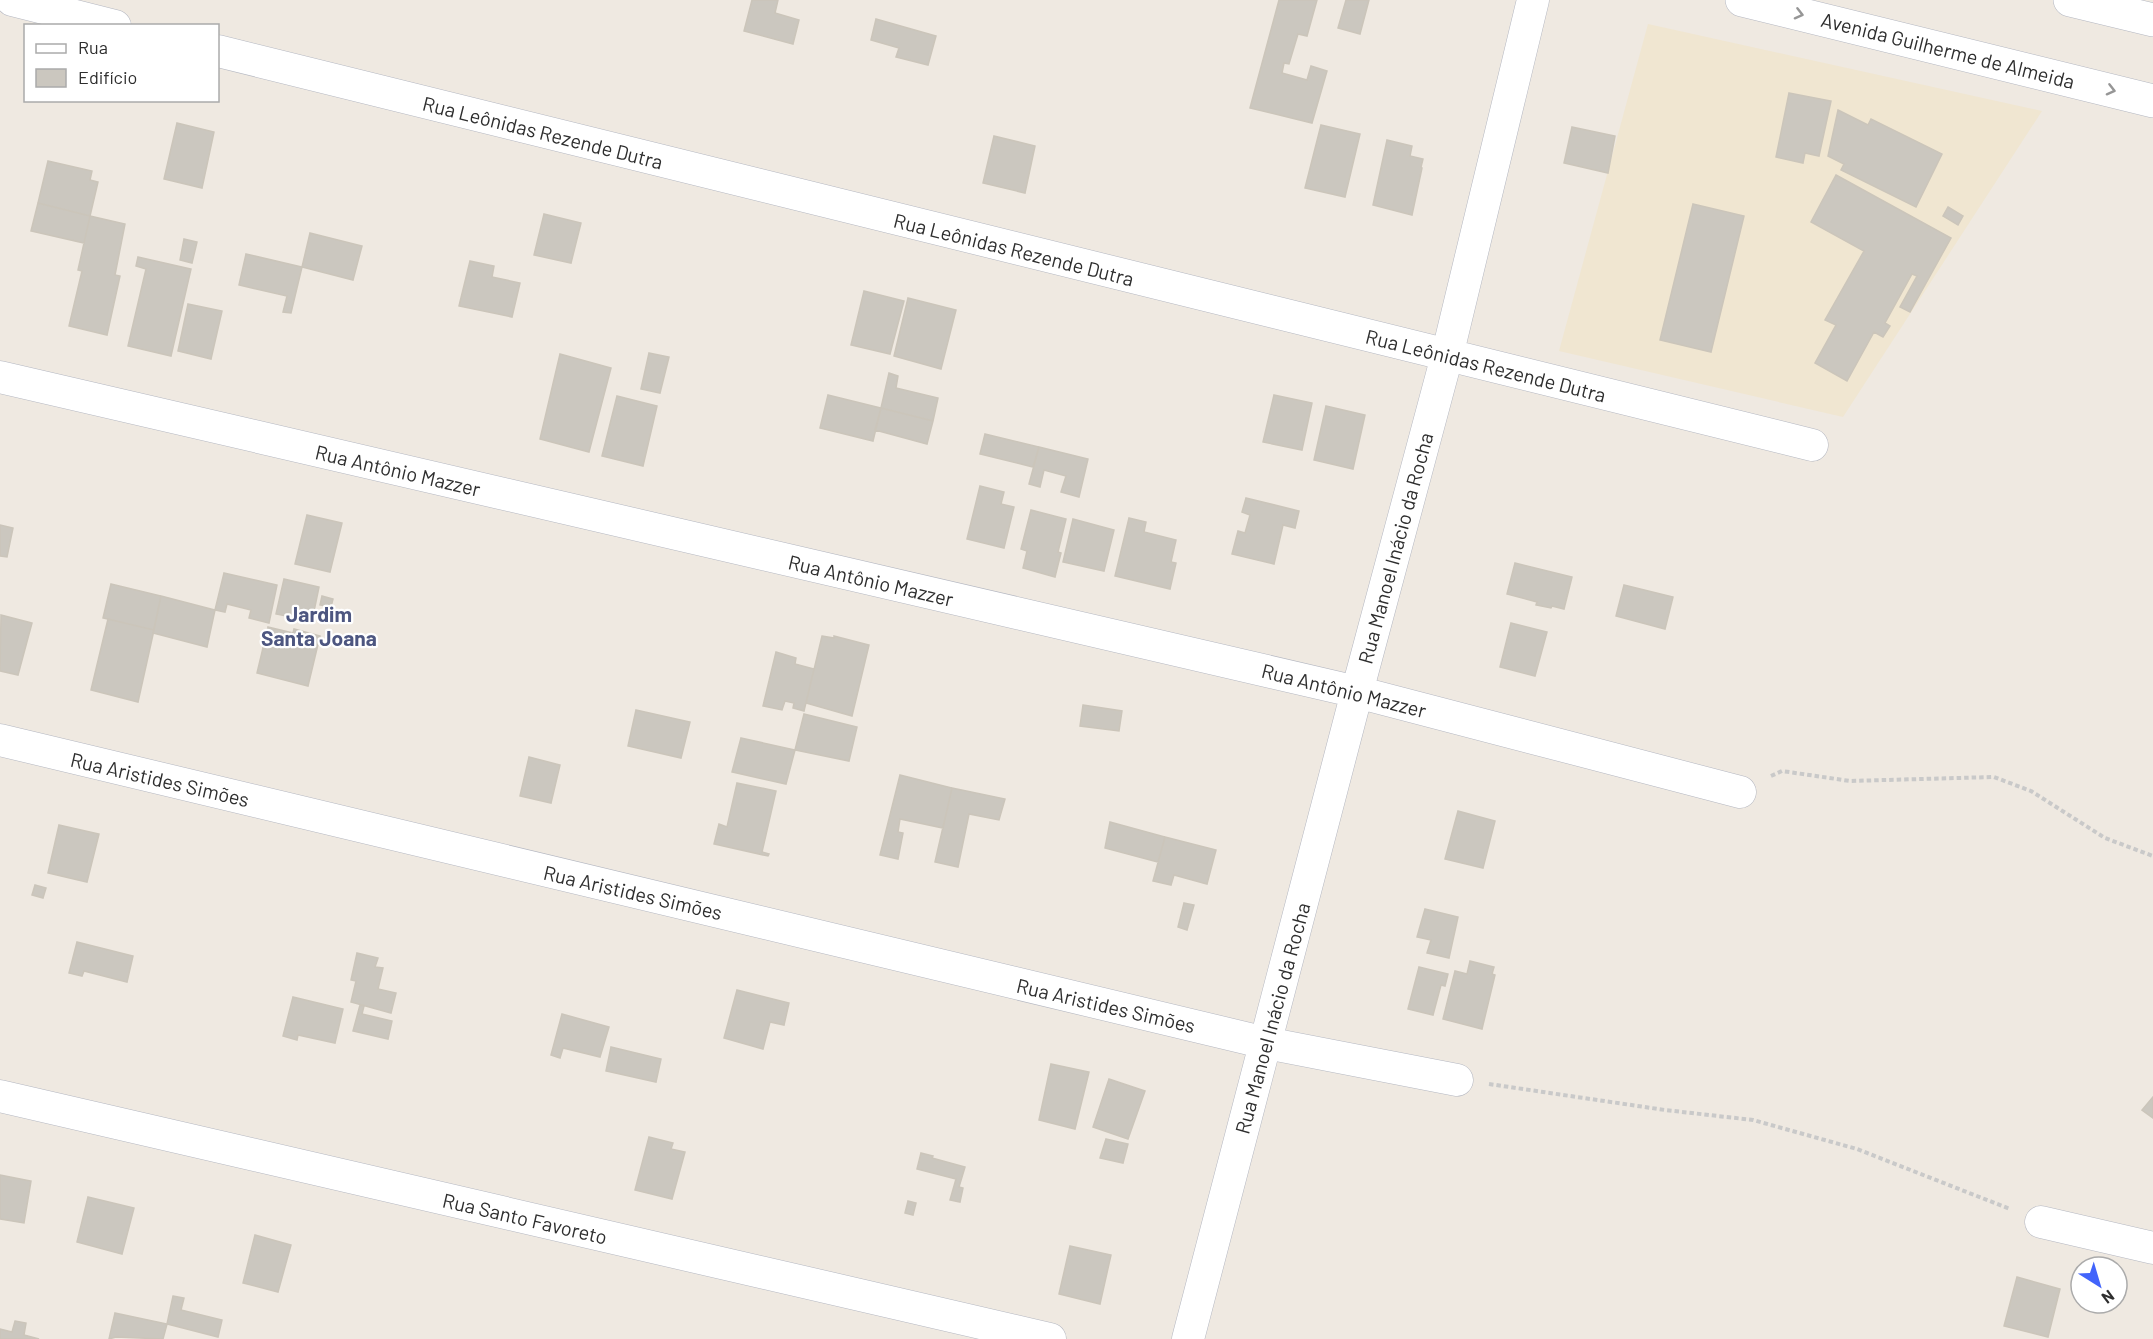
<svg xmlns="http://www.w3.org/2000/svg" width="2153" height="1339" font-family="Barlow,sans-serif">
<rect width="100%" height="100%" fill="#efe9e1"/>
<path fill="#f0e6d1" d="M1648,24L2042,111L1843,417L1559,351Z"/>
<path fill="#cbc7bf" stroke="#cbc5ba" stroke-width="1.5" d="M752,0H778L775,13L799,20L793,44L744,31Z
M1279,0H1317L1307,36L1298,34L1289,64L1284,63L1282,73L1307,80L1311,66L1327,71L1312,123L1250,108Z
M1346,0H1369L1360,34L1338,28Z
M876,19L936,36L928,65L896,57L899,48L871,40Z
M1789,93L1831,101L1819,156L1805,153L1803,163L1776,157Z
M1838,110L1868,125L1871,119L1942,154L1916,207L1841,170L1844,164L1828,156Z
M177,123L214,132L202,188L164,179Z
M1321,125L1360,134L1345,197L1305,188Z
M1572,127L1615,136L1608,173L1564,163Z
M994,136L1035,146L1025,193L983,183Z
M1387,140L1412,146L1410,156L1423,159L1421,167L1422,168L1412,215L1373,205Z
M48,161L92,171L90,180L98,182L90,216L38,203Z
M1836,175L1951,238L1910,312L1900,307L1917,276L1912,274L1885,323L1890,326L1883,337L1874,332L1847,381L1815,363L1836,325L1825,320L1864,251L1811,222Z
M38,203L90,216L84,243L31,231Z
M1693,204L1744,216L1711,352L1660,340Z
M1948,207L1963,216L1958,225L1943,216Z
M544,214L581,223L571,263L534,255Z
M90,216L125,224L115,275L120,276L107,335L69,326L82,271L78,270Z
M310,233L362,246L353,280L302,267Z
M184,239L197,242L192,263L180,260Z
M246,254L302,267L291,313L283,312L287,296L239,285Z
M138,257L191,269L171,356L128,346L146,269L136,266Z
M470,261L494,266L492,277L520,283L512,317L459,306Z
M864,291L904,301L890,354L851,345Z
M908,298L956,310L941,369L894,356Z
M188,304L222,311L211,359L178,351Z
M649,353L669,357L660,393L641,389Z
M560,354L611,368L589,452L540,439Z
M889,373L898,376L896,388L938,398L933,421L881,408Z
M828,395L881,408L873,441L820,428Z
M1274,395L1312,403L1302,450L1263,442Z
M617,396L657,406L643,466L602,456Z
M1326,406L1365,415L1353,469L1314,460Z
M881,408L933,421L927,444L875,430Z
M985,434L1039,447L1033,467L980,454Z
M1039,447L1088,459L1079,497L1061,492L1066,476L1044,470L1040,487L1029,484Z
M980,486L1004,492L1001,504L1014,507L1004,548L967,539Z
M1246,498L1299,511L1295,528L1283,525L1274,564L1232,554L1238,531L1245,533L1250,515L1242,512Z
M1031,510L1066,519L1058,552L1061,553L1055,577L1023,568L1027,551L1021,549Z
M307,515L342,523L330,572L295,564Z
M1129,518L1146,522L1144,532L1176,540L1171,562L1176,563L1170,589L1115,576Z
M1073,519L1114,530L1104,571L1063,562Z
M0,525L13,528L7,557L0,556Z
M1515,563L1572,577L1564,609L1552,606L1551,608L1536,605L1537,602L1507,594Z
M224,573L277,585L269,623L249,618L251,610L227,604L225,612L215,610Z
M284,579L319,587L312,621L276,614Z
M111,584L161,596L154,630L103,618Z
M1624,585L1673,597L1665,629L1616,616Z
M161,596L215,610L207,647L153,633Z
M322,596L333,599L331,607L320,605Z
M1,615L32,623L18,675L0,671Z
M108,619L154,630L138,702L91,690Z
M1511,623L1547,632L1535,676L1500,667Z
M268,627L293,633L294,629L320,636L308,686L257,673Z
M822,636L834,638V636L869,645L852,716L806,703Z
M776,652L796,658L795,664L814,669L804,711L793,708L794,703L785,701L782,710L763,706Z
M1083,705L1122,711L1119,731L1080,726Z
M636,710L690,722L681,758L628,746Z
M804,714L857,727L849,761L795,750Z
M741,738L795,750L786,784L732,772Z
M529,757L560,765L551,803L520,796Z
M900,775L952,788L943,828L900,819L898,832L903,833L898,859L880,855Z
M737,783L776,791L762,852L769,854L768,856L714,844L719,824L727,827Z
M952,788L1005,799L999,820L969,814L958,867L935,862Z
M1458,811L1495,821L1483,868L1445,859Z
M1110,822L1165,837L1158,862L1105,848Z
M59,825L99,834L87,882L48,873Z
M1165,837L1216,850L1207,884L1174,875L1171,885L1153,881Z
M35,885L46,888L43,898L32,895Z
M1184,903L1194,905L1187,930L1178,927Z
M1425,909L1458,917L1449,958L1427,953L1431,940L1417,937Z
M77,942L133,956L127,982L84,971L82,976L69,973Z
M357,953L378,958L375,967L383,968L378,989L396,993L391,1013L351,1002L356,981L351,980Z
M1470,961L1494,967L1492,974L1495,975L1482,1029L1443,1019L1455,971L1467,974Z
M1419,967L1448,974L1445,986L1441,985L1433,1015L1408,1009Z
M737,990L789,1003L784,1025L770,1022L763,1049L724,1038Z
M293,997L343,1009L335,1043L298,1035L297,1040L283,1036Z
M360,1005L364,1006L362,1014L392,1021L388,1039L353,1031Z
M562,1014L609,1027L600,1057L563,1048L560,1058L551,1055Z
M611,1047L661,1059L656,1082L606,1071Z
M1051,1064L1089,1072L1075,1129L1039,1120Z
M1109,1079L1145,1091L1128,1139L1093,1127Z
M2153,1097V1118L2142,1110Z
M649,1137L673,1143L671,1149L685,1152L672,1199L635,1190Z
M1106,1139L1128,1144L1123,1163L1100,1158Z
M921,1153L933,1156L932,1158L965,1167L959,1187L963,1188L960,1202L950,1200L956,1179L917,1169Z
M0,1175L31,1181L24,1223L0,1219Z
M88,1197L134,1208L122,1254L77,1242Z
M908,1201L916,1203L913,1215L905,1213Z
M255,1235L291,1245L278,1292L243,1283Z
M1070,1246L1111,1255L1100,1304L1059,1294Z
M2017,1277L2060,1289L2048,1337L2004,1326Z
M173,1296L184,1298L181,1310L222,1320L218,1337L167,1324Z
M115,1313L167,1324L163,1339L116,1337L109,1339Z
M15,1321L26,1323L24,1335L39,1339H0V1329L12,1332Z"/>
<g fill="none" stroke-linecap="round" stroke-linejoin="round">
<defs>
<path id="street" d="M12,0L115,26
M218,51L1812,445
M0,377L1357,692L1740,792
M0,740L1266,1043L1457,1080
M0,1096L1050,1339
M2041,1222L2153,1248
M1188,1339L1357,692L1447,356L1533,0"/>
<path id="secondary" d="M1742,0L2153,101
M2070,0L2153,20"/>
</defs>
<use href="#street" stroke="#b4b7c1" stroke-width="33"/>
<use href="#secondary" stroke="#b4b7c1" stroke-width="34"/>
<path stroke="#c9c9c9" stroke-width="4" stroke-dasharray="4.5 3" stroke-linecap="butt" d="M1771,776L1782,771L1850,781L1994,777L2031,791L2105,838L2153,856
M1489,1084L1665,1110L1753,1120L1857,1149L2010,1209"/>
<use href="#street" stroke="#fff" stroke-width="32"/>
<use href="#secondary" stroke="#fff" stroke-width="33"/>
</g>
<defs><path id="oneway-chevron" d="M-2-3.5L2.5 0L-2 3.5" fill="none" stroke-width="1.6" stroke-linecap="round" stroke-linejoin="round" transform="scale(1.5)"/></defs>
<g stroke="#969696">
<use href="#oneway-chevron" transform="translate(1799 14) rotate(14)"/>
<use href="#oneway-chevron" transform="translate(2111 90) rotate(14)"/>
</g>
<g text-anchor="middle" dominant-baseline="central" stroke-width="4.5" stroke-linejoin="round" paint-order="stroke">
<g font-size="20" fill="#2e2e2e" stroke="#fff">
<text transform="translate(1948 50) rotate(14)">Avenida Guilherme de Almeida</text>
<text transform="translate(543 132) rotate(14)">Rua Leônidas Rezende Dutra</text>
<text transform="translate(1014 249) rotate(14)">Rua Leônidas Rezende Dutra</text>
<text transform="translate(1486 365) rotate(14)">Rua Leônidas Rezende Dutra</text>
<text transform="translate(398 470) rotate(13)">Rua Antônio Mazzer</text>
<text transform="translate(1395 548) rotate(-75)">Rua Manoel Inácio da Rocha</text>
<text transform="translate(871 580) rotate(13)">Rua Antônio Mazzer</text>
<text transform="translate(1344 690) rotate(14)">Rua Antônio Mazzer</text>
<text transform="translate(160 779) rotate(13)">Rua Aristides Simões</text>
<text transform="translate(633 892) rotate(13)">Rua Aristides Simões</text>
<text transform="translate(1106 1005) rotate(13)">Rua Aristides Simões</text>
<text transform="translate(1272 1018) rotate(-75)">Rua Manoel Inácio da Rocha</text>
<text transform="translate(525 1218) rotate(13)">Rua Santo Favoreto</text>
</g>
<g font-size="21" font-weight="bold" fill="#4d5680" stroke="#fff">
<text x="319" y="613">Jardim<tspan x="319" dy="24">Santa Joana</tspan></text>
</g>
</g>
<rect x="24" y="24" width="195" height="78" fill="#ffffff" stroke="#ababab" stroke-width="1.5"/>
<rect x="36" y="44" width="30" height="9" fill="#ffffff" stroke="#ababab" stroke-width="1.5"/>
<text x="78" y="54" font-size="18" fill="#2e2e2e">Rua</text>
<rect x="36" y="69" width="30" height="18" fill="#cbc7bf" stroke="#ababab" stroke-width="1.5"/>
<text x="78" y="84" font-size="18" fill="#2e2e2e">Edifício</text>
<g transform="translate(2099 1285) rotate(143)"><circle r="28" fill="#ffffff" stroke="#ababab" stroke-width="1.5"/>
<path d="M0-4.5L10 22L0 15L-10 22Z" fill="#4264fb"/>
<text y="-9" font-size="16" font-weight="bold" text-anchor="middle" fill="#2e2e2e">N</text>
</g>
</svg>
